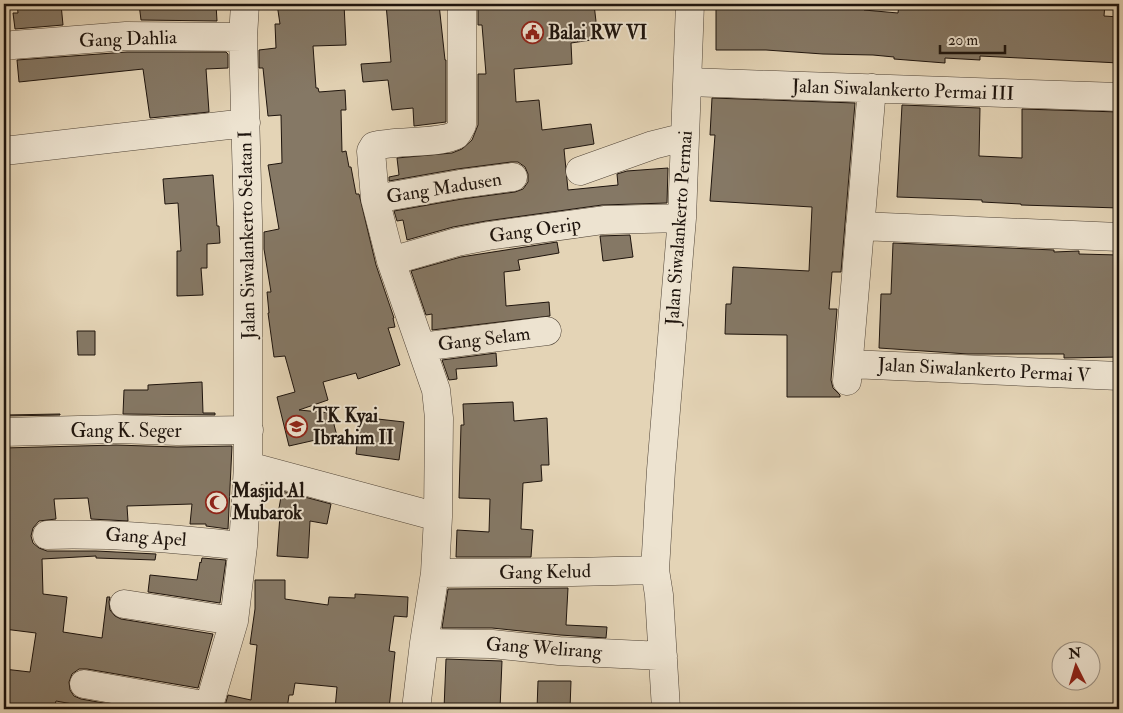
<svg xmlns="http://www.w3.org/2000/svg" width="1123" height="713" font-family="'IM FELL Double Pica',serif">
<rect width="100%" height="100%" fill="#e4d4b6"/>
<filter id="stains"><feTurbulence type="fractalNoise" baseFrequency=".004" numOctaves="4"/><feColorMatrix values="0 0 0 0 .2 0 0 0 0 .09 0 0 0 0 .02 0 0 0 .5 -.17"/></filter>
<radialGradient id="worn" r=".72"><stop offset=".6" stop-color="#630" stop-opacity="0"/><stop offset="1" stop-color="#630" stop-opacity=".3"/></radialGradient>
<path fill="#857865" stroke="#1e140d" d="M17,4H61L63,25L15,29L13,13H18Z
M139,4H216L217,21L141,20Z
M277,4H344L346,45L313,46L316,88H318L319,92L345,90L346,110H341L342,152L346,151L349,167H351L356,194H359L376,265L394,318H393L395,327L388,328L400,365L358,379L356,373L323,382L328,400L299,410L331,413L338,440L321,444L320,439L289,446L277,397L295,392L285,356L274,357L268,313H269L267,292H271L264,249V232L279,229L268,165L282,163L281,115L268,116L263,68H259V50L276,48L275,24H280Z
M386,4H439L445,60H446V122L414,126L413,108L392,110L388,80L363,82L361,64L391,62Z
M498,4H594L598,39L571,43L572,64L514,69L516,102L539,100L542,130L591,124L594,144L564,149L568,190L618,185L617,174L627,171L668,168L667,203L602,205L486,221L453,227L407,240L403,220L397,221L394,211L462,199L515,192L523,189L528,182V174L525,167L518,162H511L457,169L389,181V177L399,175L397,158L452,153L462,149L472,140L478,125V74H486L482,25H478V5Z
M716,4H810L864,6V10L898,13L899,4H1105L1104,16L1119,17V63L980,56V60L945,58V63L894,59V57L873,55L823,54L766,50H716Z
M127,52H226L228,54V68L206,69L209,112L150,118L143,69L19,82L17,60Z
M712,98L855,103L841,272H832L829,309H837L831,380L833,388L840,395V397H787V335L725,334L726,304H731L733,267L809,271L812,207L710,201L715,135H710Z
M902,105L980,108L979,156L1022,158V109L1119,112V208L1021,205V204L982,202V200L897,197Z
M213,175L217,226H219L220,243L207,244V268H201L203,295L177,296V251H181L178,203L165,204L163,179Z
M630,235L633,257L603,261L600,236Z
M557,242L559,253L518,260L520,270L504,272L506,306L549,302L550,316L432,330V314L426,315L411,271L461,257Z
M893,243L1054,250V252L1079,251V254L1119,255V357L1064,358V354H968L879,348L881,294H891Z
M77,331H95V355H78Z
M496,353L497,366L456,369L457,379L449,380L442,360Z
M202,382L203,413H215V415L123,414L124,390H148V385Z
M513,402L514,421L547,418L549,465H541L542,481L523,483L521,529L533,530L531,557H456L457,530L489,532L490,499L459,498L461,425H464L463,404Z
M60,414V415L4,416V415Z
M360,417L404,422L399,460L356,454Z
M116,445L177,447L232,446L228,529L206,526V524H190L192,504L127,506L128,521L91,519L88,498L54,499L56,519L39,521L33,528L31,536L33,543L39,548L47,551H96L156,554L155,560L96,558V556L42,559L43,594L67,597L63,632L102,638L107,597H110L109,602L110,610L115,616L121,619L213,634L198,688L87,669H79L72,674L69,682L70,690L74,696L81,699L137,709H89V707L56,701L54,709H4V669L30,672L36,633L4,629V448Z
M282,491L331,504L327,524L310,521L308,558L277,556L280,515L278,514Z
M202,558L226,560L220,603L148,592L150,575L197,580L200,562L201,563Z
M255,580H285V599L328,605L329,597L355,598V594L408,597L407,617L394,616L389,651L395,652L389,709H335L337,687L295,683L293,695H289L287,709H224L228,695L251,700L257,645L250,644L255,609Z
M568,588L566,625L607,627L606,638L560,635L492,628H442L448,589Z
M446,659L502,661L500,709H444Z
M538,681H571L570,709H537Z"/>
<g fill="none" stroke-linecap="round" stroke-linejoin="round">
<defs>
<path id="minor" d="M13,45L126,36L243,37
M688,82L1119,97
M4,151L246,123
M580,171L653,145L685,137
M375,199L460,184L513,177
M860,226L1119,237
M391,261L457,242L488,236L604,220L682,218
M421,347L547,331
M850,364L1119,376
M847,381L872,88
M4,432L116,429L177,431L249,430
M248,466L438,517
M47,535C113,533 178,539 243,546
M435,573L573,572L655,570
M124,604L234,621
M424,643L492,644L559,651L663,656
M84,684L209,706
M208,709L234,621L243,546L248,466V221L243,37L245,4
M416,709L424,643L435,573L438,517L439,418L436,390L391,261L375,199L371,151L374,146C396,140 440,144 456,135C459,132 460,129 462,125V4
M666,709L659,595L655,570L661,470L682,218L690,4"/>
</defs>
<use href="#minor" stroke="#504437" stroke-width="29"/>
<use href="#minor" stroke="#ede3d0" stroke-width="28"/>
</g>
<defs>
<symbol id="civic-ring" viewBox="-11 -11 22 22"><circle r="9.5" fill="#ede3d0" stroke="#8f2418" stroke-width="1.5"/><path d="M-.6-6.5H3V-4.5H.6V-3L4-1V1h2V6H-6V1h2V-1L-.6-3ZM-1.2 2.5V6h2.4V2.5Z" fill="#8f2418"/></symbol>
<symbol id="school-ring" viewBox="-11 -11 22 22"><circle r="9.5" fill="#ede3d0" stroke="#8f2418" stroke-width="1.5"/><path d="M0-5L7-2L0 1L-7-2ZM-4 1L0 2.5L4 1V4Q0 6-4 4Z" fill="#8f2418"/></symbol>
<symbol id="mosque-ring" viewBox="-11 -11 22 22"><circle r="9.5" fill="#ede3d0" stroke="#8f2418" stroke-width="1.5"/><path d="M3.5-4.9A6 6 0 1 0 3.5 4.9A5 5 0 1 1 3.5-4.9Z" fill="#8f2418"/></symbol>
</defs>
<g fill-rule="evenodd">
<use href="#civic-ring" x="520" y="20" width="25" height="25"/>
<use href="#school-ring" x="284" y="414" width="25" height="25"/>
<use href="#mosque-ring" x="204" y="490" width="25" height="25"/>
</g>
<g text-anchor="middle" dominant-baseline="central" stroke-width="4" stroke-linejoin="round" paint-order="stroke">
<g font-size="19" font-weight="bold" fill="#1e140d" stroke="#ede3d0" text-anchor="start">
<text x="548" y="33">Balai RW VI</text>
<text x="313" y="416">TK Kyai<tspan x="313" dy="22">Ibrahim II</tspan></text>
<text x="232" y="491">Masjid Al<tspan x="232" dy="22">Mubarok</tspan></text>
</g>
<g font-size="19" fill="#1e140d" stroke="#ede3d0">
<text transform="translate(128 39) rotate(-2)">Gang Dahlia</text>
<text transform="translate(903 90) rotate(2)">Jalan Siwalankerto Permai III</text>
<text transform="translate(444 188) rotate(-9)">Gang Madusen</text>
<text transform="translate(679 228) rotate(-86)">Jalan Siwalankerto Permai</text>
<text transform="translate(535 230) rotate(-8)">Gang Oerip</text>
<text transform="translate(247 235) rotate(-91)">Jalan Siwalankerto Selatan I</text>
<text transform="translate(484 339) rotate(-7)">Gang Selam</text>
<text transform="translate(984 370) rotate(3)">Jalan Siwalankerto Permai V</text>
<text x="126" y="431">Gang K. Seger</text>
<text transform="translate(146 537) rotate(4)">Gang Apel</text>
<text transform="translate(545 572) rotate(-1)">Gang Kelud</text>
<text transform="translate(544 648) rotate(4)">Gang Welirang</text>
</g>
</g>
<rect width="1123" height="713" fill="none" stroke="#e4d4b6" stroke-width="20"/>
<rect x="5" y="5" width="1113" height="703" fill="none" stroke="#1e140d" stroke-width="2.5"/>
<rect x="10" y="10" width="1103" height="693" fill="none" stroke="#1e140d"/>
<g transform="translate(1076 666) rotate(355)"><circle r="24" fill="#ede3d0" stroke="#9a9082"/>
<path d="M0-4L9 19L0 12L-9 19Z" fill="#8f2418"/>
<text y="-8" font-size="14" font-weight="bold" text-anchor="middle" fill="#1e140d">N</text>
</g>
<path d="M940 45v8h65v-8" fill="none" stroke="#1e140d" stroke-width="2.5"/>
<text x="948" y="45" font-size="15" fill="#1e140d" stroke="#ede3d0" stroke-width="4" paint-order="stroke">20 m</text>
<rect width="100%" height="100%" filter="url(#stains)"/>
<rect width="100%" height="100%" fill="url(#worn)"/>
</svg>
